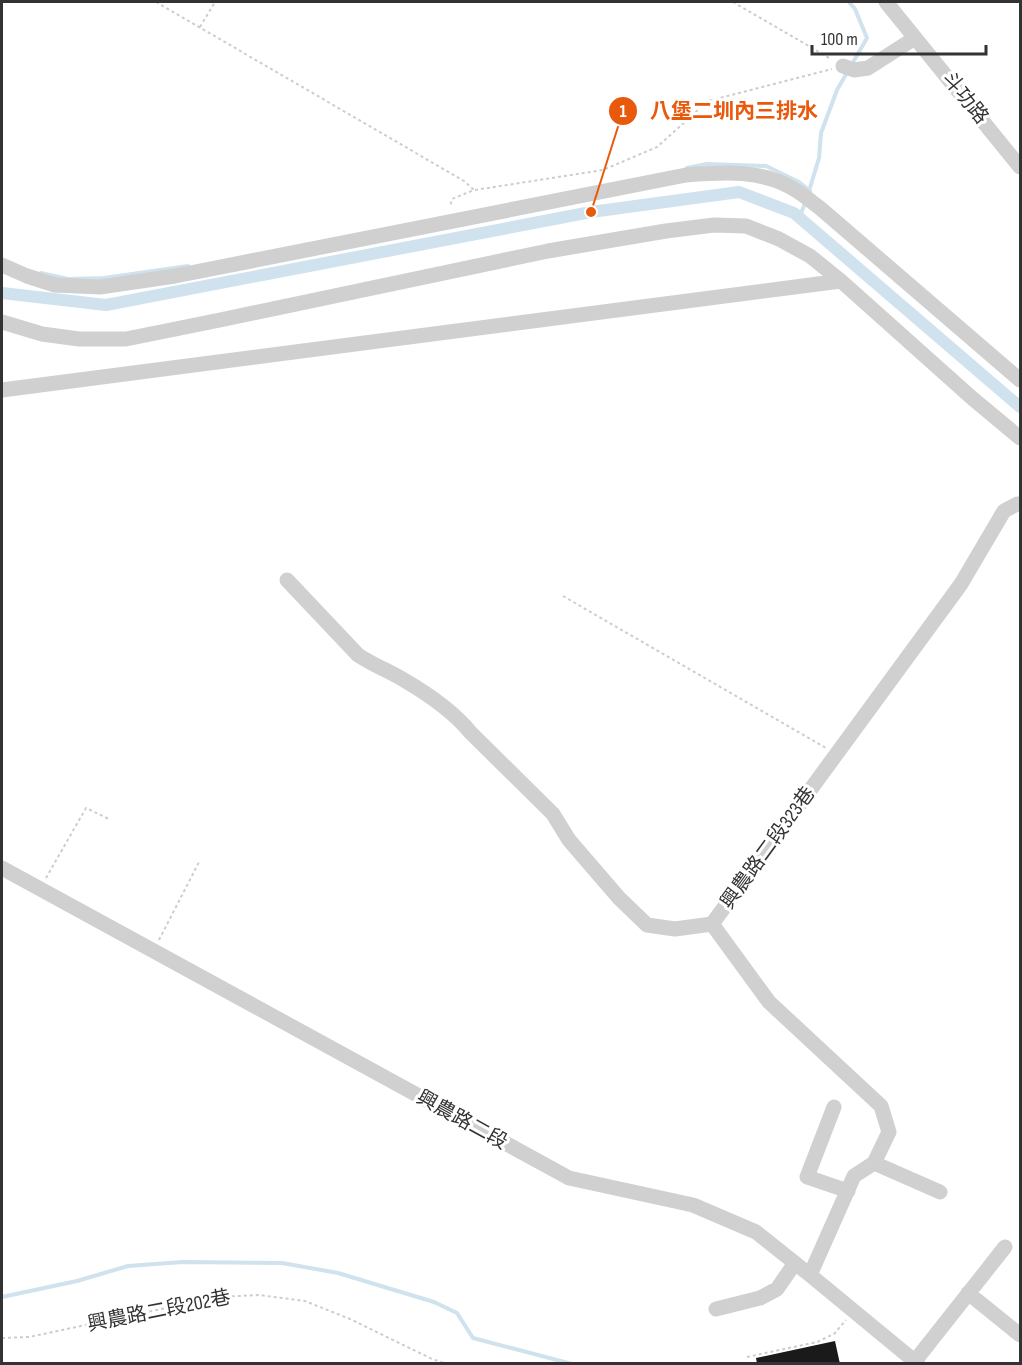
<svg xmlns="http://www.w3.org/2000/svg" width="1022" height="1365" font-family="'Sofia Sans Condensed','Noto Sans TC',sans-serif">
<rect width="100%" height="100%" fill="#fff"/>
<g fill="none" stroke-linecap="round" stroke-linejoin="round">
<path stroke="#cfe2ee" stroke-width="4" d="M849,2L855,9L867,38L852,64
M687,168L707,164L766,166L799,182L810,191
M809,191L819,158L821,133L837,90L848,71
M799,218L806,201
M41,273L68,279L104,278L188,266
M2,1297L77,1281L128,1266L183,1262L282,1263L338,1273L434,1302L457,1313L473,1338L572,1364"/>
<path stroke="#cfe2ee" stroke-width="12" d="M2,293L106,305L591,212L739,192L794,213L1020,407"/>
</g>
<path fill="#1a1a1a" d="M835,1341L840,1364H757L756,1358Z"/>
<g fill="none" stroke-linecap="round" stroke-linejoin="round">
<path stroke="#cdcdcd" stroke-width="2" stroke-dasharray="3 3" stroke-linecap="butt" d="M156,2L464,181L474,190L452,199L450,207
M733,2L831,59
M200,27L215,2
M475,190L603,170L657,147L708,101L832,69
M563,596L826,748
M46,878L86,808L109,819
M159,940L199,862
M2,1338L29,1337L218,1297L259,1295L305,1301L350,1319L432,1359L447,1364
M747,1357L817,1342L834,1334L846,1320"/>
<path stroke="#d0d0d0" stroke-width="15" d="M886,2L1020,167
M843,66L854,70L868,68L915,38
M2,265L27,276L55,285L100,287L175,276L686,175C724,172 763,169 797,191C805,196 812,202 820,208L1020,380
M2,322L42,334L79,339H126L220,320L548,251L666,231L714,225L746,226L779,239L810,256L841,281L972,398L1020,438
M2,390L841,281
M287,580L358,655C373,665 389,671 404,680C428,694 453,711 471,733L553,814L569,840L619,898L647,925L675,929L712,924
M2,868L569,1178L693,1205L756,1232L810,1275L918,1364
M834,1107L807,1177L848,1191
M874,1163L940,1192
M810,1275L854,1176L874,1163L889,1132L881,1106L769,1002L712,924L961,584L1004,511L1017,504H1020
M968,1293L1020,1335
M716,1309L760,1298L777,1289L795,1263
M915,1361L1005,1247"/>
</g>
<g text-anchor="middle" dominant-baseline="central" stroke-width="6" stroke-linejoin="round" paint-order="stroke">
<g font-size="20" fill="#333" stroke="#fff">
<text transform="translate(965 98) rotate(51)">斗功路</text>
<text transform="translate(768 848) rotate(-54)">興農路二段323巷</text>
<text transform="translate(462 1120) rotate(29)">興農路二段</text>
<text transform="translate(159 1311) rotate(-11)">興農路二段202巷</text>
</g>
</g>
<path fill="none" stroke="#e8590c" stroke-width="2" d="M591 212L623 111"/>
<g fill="#e8590c" stroke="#fff" stroke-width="2">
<circle cx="591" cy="212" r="6"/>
<circle cx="623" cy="111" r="15"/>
</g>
<g font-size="18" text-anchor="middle" font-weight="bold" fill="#fff">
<text x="623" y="117">1</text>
</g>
<g font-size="21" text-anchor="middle" font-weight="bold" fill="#e8590c" stroke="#fff" stroke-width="6" stroke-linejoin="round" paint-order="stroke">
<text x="734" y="118">八堡二圳內三排水</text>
</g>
<rect width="1022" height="1365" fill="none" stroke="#333333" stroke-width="6"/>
<path d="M812 45v9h174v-9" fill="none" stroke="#333333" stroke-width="3"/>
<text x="821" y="45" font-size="18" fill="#333333" stroke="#ffffff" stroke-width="4.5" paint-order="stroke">100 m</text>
</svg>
